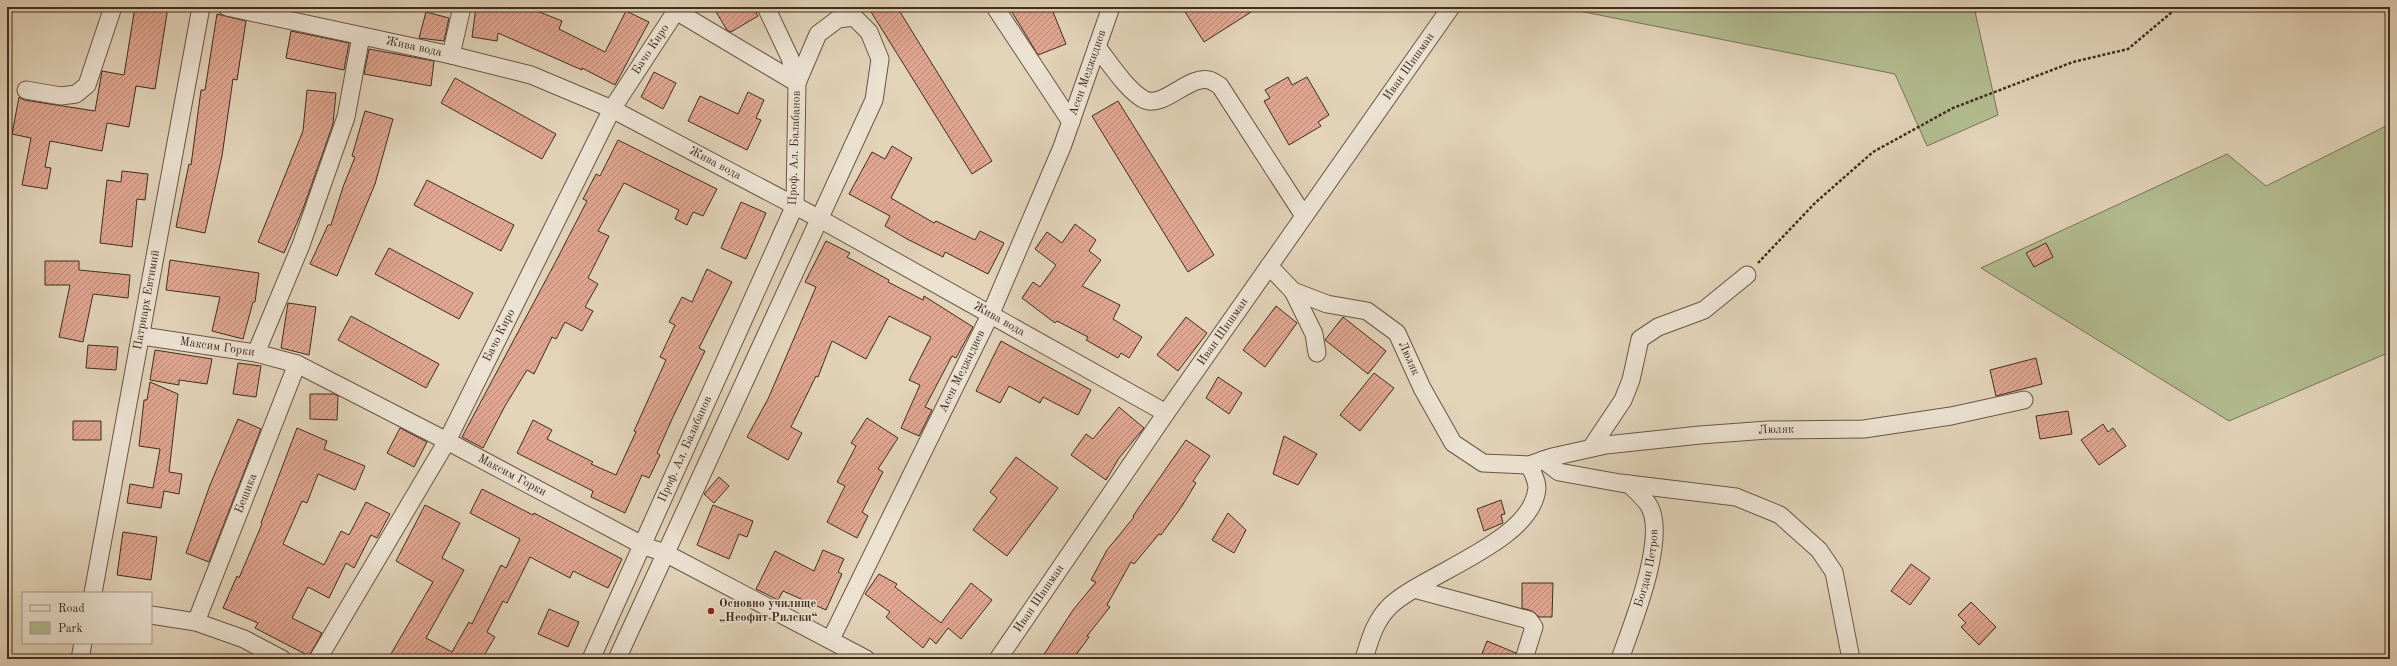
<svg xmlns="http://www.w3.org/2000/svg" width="2397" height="666" font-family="'Old Standard TT',serif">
<defs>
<pattern id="building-hatch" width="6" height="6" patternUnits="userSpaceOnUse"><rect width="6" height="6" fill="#e1a691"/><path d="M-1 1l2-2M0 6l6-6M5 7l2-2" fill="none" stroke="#b88876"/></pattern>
</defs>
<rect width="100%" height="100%" fill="#e2d3b9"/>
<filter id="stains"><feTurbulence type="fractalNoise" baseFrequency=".005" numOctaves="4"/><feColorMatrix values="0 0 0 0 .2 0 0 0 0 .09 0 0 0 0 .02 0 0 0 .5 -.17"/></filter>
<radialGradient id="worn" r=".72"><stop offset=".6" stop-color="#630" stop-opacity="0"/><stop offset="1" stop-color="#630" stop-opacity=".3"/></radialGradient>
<path fill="#b2bc90" stroke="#797458" d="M1559,7H1974L1998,115L1927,146L1895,74Z
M2390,124V352L2229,421L1981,268L2227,154L2266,186Z"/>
<path fill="url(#building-hatch)" stroke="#402d1f" d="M135,7H168L155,89L136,86L129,127L107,123L102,151L50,141L45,167L51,168L47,189L22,185L31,138L12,134L19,97L24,100L95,111L102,71L124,75Z
M476,7H527L562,21L559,29L605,52L626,11L649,22L615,85L582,68V70L498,33L497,41L472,37Z
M713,7H753L758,16L731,32L727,30Z
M868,7H897L992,161L972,174Z
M1009,7H1051L1066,44L1038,55Z
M1182,7H1259L1204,42Z
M426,12L449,18L444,41L419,38Z
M217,14L246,21L237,80L233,79L222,156L205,233L176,227L189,164L191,165L201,90H205Z
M291,31L349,43L344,70L286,58Z
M369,49L434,61L431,86L364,74Z
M654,72L676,83L663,109L641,97Z
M1288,77L1292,85L1307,77L1329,115L1318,122L1321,126L1289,145L1264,101L1270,98L1265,90Z
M455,78L556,134L542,159L441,103Z
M307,90L336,93L333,124L303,209L284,253L258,242L303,131Z
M748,92L764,100L756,118L761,120L747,150L688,121L700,96L738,114Z
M1118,101L1214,255L1188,272L1092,116Z
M365,111L393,119L375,184L337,276L310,264L328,225H331L343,187L355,157L352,156Z
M618,140L717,189L703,216L693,212L687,225L675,219L679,210L624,183L598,231L609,236L588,278L598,284L585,307L593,311L582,331L565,322L556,339L552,337L534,374L527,370L505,406L483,448L462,437L556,261L587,201L583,199L596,174L600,176Z
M892,146L912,158L891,198L934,223L936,221L975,240L980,231L1004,243L988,274L945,252L943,257L907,239L885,226L890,216L849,194L872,152L885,159Z
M122,171L148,174L145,200L137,199L132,247L100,243L107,180L121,182Z
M427,180L514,225L501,251L414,205Z
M741,202L766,213L746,259L721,248Z
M1075,224L1096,240L1089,251L1101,260L1082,286L1120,305L1113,319L1142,337L1129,358L1121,353L1118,358L1086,340L1088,337L1057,321L1055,323L1022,298L1033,282L1040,287L1056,265L1035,249L1047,232L1062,243Z
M826,241L850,253L847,257L889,280L888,282L923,300L924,296L973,327L956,358L952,356L925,407L932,410L919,436L901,428L920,385L909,380L931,337L889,316L866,359L832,341L818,377L816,376L791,427L802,433L788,460L747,437L768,399L816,287L805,282Z
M2046,243L2053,257L2034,267L2026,253Z
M389,248L473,293L459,319L375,274Z
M170,260L259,273L255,302H253L243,339L212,331L220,297L166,290Z
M45,261H79V270L130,275L128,298L93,294L83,342L59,337L70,285H45Z
M707,269L732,282L699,348L705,351L672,419L657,453L660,455L649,478L642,475L625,513L591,497L593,491L517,453L533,420L552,430L547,439L593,462L591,464L616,475L636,432L634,431L666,360L660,357L675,325L669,322L682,297L692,302Z
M288,303L316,307L309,355L281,348Z
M1276,306L1297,323L1265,367L1243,350Z
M351,316L439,364L426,388L338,340Z
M1186,317L1207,333L1178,371L1157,355Z
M1343,317L1386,351L1368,374L1325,340Z
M1001,341L1091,390L1078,415L1043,397L1040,403L1009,386L1000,403L976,391Z
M88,345L118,347L116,370L86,368Z
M155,350L212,359L207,384L179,380V385L150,380Z
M2036,358L2042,384L1996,396L1990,370Z
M238,363L261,366L256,397L233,394Z
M1374,373L1394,388L1360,431L1340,415Z
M1218,377L1242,393L1229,414L1206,398Z
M150,382L178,394L169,472L182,474L179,494L164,491L161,508L127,503L130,484L153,488L160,449L139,446L144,400H147Z
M310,394H334L338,396L337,420L310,419Z
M1119,407L1144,428L1119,458L1106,480L1071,455L1086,434L1093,439Z
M2068,411L2072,434L2040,439L2036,416Z
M867,418L898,438L878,469L883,472L862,512L868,516L857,538L827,522L845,486L837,482L856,446L851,443Z
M238,419L261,429L209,562L186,553L210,485Z
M73,421H101V440H73Z
M2103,424L2108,432L2113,428L2126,446L2099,465L2081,440Z
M297,428L327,441L324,449L365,466L355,490L318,474L307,503L302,501L283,544L324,565L341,531L349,535L366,502L390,514L377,538L371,535L354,568L346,563L329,598L308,587L292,618L322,633L309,656L255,628L258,623L223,608L237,576L239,578L262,524L261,523Z
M400,428L427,442L414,467L387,453Z
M1284,436L1317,454L1298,485L1273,474Z
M1186,440L1210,456L1193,481L1196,483L1182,506L1161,535L1159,534L1134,564L1131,562L1107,605L1110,607L1087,636L1089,637L1073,659H1041L1073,610L1096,582L1091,580L1107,550L1134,517L1133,516Z
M1016,457L1058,488L1007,556L973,530L997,498L990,492Z
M719,477L729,486L714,503L704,494Z
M482,489L533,515L534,513L622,559L608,588L573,571L570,578L530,557L507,603L503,601L487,632L495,637L482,659H429L419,654L416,659H388L433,582L396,561L425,505L460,523L442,558L464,570L426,638L452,652L469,622L472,624L501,565L506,568L520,539L470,513Z
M1501,500L1505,514L1501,515L1503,523L1484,531L1477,509Z
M713,505L753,521L747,537L739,534L729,559L697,545Z
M1228,513L1246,530L1234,553L1212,540Z
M123,532L157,537L151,580L117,575Z
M823,550L844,559L838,572L842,574L826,610L783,591L778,600L756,589L775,551L814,571Z
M1911,564L1930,578L1910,605L1891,591Z
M879,574L897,584L895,587L941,623L971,583L992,600L961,639L948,628L936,644L930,638L923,648L886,617L890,612L865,594Z
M1522,583H1553L1552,617H1539L1532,611L1522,608Z
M1971,602L1996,627L1979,645L1961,627L1966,623L1958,615Z
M549,609L579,622L568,647L538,634Z
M1487,641L1516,653L1514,659H1480Z"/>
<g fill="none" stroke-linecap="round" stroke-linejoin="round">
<defs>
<g id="minor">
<path id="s1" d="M227,7L451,55L531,75L612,109L820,219L1166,413"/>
<path d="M674,7L676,11L797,83"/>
<path d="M766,7L790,58L797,83"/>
<path d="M995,7L1071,122"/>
<path d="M1097,47C1109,62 1128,92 1145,100C1164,108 1189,75 1209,80C1213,81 1217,84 1220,86L1304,216"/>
<path d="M451,55L462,7"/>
<path d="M26,90L61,96L76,94L87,85L113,7"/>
<path id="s2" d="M1269,266L1293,291L1327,304L1367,311L1397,333L1422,388L1453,443L1483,463L1529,465L1552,457L1606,445L1700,435L1768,430L1864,429L1951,416L2024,400"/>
<path d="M1293,291L1314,334L1317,353"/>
<path id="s3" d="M142,336L256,353L297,364L447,441L644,546L665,553L866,659"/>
<path d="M256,353L301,245L346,117L361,36"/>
<path d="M1591,448L1623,400L1631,380L1640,339L1658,327L1704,310L1747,275"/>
<path d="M1543,460L1559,472L1620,483L1736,497L1780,515L1819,550L1834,572L1851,659"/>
<path d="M1414,589L1529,620L1534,627L1524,659"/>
<path id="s4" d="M93,593L201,7"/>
<path d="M151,615L196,622L244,639L282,659"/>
<path id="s5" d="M196,622L297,364"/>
<path id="s6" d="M831,639L991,313L1062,147L1111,7"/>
<path d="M80,659L83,643"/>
<path id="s7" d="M318,659L447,441L612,109L676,11"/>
<path id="s8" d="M591,659L795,205L797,83L818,34L838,19L854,17L869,32L880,59L874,100L617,659"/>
<path id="s9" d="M998,659L1166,413L1451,7"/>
<path d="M1364,659C1370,639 1375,620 1391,605C1426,573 1533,541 1537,488C1537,480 1532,471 1529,465"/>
<path id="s10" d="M1620,659C1632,625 1669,535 1648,504C1643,497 1635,490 1629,484"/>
</g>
</defs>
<use href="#minor" stroke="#685646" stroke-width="19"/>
<path stroke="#402d1f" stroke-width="2.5" stroke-dasharray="3 2" stroke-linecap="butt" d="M1758,263L1815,203L1873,152L1953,108L2073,62L2128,49L2178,7"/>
<use href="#minor" stroke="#ece2d2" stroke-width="17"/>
</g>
<circle fill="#8f2418" stroke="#ece2d2" stroke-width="1.5" cx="711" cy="611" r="4"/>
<g text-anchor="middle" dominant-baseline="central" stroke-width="3" stroke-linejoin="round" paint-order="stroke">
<g font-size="12" fill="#402d1f" stroke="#ece2d2">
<text stroke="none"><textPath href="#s1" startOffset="191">Жива вода</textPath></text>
<text stroke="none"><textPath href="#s7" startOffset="695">Бачо Киро</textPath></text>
<text stroke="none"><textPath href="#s9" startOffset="721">Иван Шишман</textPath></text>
<text stroke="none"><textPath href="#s6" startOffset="622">Асен Меджидиев</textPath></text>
<text transform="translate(795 148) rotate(-88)">Проф. Ал. Балабанов</text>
<text stroke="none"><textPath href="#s1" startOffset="516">Жива вода</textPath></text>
<text stroke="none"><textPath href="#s4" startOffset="298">Патриарх Евтимий</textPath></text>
<text stroke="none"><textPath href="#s1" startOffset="840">Жива вода</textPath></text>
<text stroke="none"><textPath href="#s9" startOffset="397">Иван Шишман</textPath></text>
<text stroke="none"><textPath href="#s7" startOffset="371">Бачо Киро</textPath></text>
<text stroke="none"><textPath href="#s3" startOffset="76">Максим Горки</textPath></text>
<text stroke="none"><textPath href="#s2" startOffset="177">Люляк</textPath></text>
<text stroke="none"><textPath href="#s6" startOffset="298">Асен Меджидиев</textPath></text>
<text stroke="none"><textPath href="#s2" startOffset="605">Люляк</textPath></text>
<text stroke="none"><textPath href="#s8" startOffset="230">Проф. Ал. Балабанов</textPath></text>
<text stroke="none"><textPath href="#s3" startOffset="400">Максим Горки</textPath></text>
<text stroke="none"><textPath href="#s5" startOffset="138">Бешика</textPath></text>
<text stroke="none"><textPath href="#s10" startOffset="95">Богдан Петров</textPath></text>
<text stroke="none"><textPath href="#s9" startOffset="73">Иван Шишман</textPath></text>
</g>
<g font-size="12" font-weight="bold" fill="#402d1f" stroke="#ece2d2" text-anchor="start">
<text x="719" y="604">Основно училище<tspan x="719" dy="14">„Неофит Рилски“</tspan></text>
</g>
</g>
<rect width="2397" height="666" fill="none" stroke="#e2d3b9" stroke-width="24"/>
<rect x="8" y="8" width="2381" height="650" fill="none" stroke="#402d1f" stroke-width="2"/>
<rect x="12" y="12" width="2373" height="642" fill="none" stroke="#402d1f"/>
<rect x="22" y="592" width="130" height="52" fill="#ece2d2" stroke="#a79a8a"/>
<rect x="30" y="605" width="20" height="6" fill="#ece2d2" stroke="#a79a8a"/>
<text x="58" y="612" font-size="12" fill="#402d1f">Road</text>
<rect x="30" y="622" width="20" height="12" fill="#b2bc90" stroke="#a79a8a"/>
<text x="58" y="632" font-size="12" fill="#402d1f">Park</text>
<rect width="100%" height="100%" filter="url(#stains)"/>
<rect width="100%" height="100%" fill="url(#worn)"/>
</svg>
